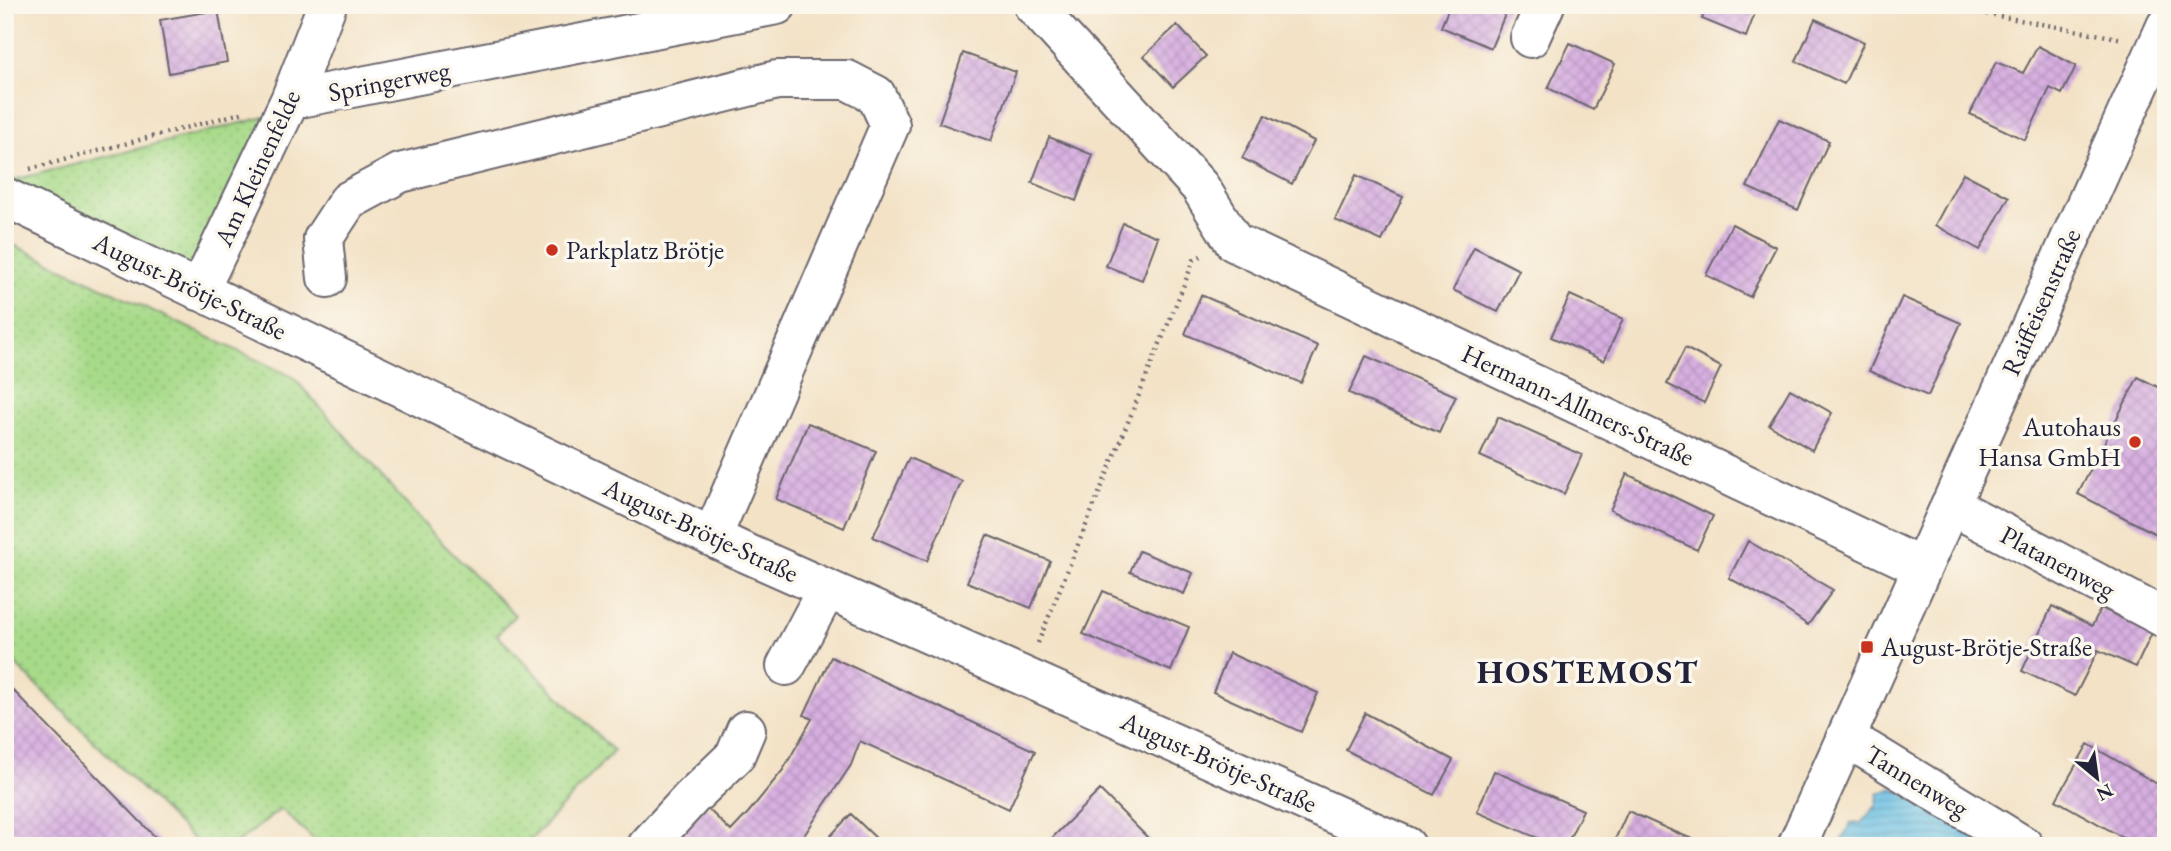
<svg xmlns="http://www.w3.org/2000/svg" width="2171" height="851" font-family="'EB Garamond',serif">
<defs>
<pattern id="grass-dots" width="8" height="8" patternUnits="userSpaceOnUse" patternTransform="scale(1.75)"><rect width="8" height="8" fill="#a7da89"/><path d="M2 2h.1M6 6h.1" fill="none" stroke="#8fbb77" stroke-width="1.8" stroke-linecap="round"/></pattern>
<pattern id="water-rules" width="6" height="5" patternUnits="userSpaceOnUse" patternTransform="scale(1.75)"><rect width="6" height="5" fill="#67bfe4"/><path d="M0 2.5h6" fill="none" stroke="#549bba"/></pattern>
<pattern id="building-cross-hatch" width="8" height="8" patternUnits="userSpaceOnUse" patternTransform="scale(1.75)"><rect width="8" height="8" fill="#d7afe0"/><path d="M0 0l8 8M0 8l8-8" fill="none" stroke="#b896c1"/></pattern>
</defs>
<rect width="100%" height="100%" fill="#fbf7ec"/>
<filter id="ink" filterUnits="userSpaceOnUse"><feTurbulence type="fractalNoise" baseFrequency=".0143" numOctaves="2"/><feDisplacementMap in="SourceGraphic" scale="14" xChannelSelector="R" yChannelSelector="G"/><feConvolveMatrix kernelMatrix="1 2 1 2 8 2 1 2 1" color-interpolation-filters="sRGB"/></filter>
<filter id="wash" filterUnits="userSpaceOnUse"><feTurbulence type="fractalNoise" baseFrequency=".00686" numOctaves="4" result="noise"/><feDisplacementMap in="SourceGraphic" scale="28" xChannelSelector="R" yChannelSelector="G"/><feGaussianBlur stdDeviation="1.57" result="paint"/><feColorMatrix in="noise" values="0 0 0 0 0 0 0 0 0 0 0 0 0 0 0 0 0 1.4 0 .05"/><feComposite in="paint" operator="in"/></filter>
<g filter="url(#wash)">
<rect width="100%" height="100%" fill="#f3e2c6"/>
<path fill="url(#grass-dots)" stroke="#647e62" stroke-width="2" d="M277,114L195,277L5,182Z
M5,241L293,377L431,532L515,615L497,635L614,751L525,846H321L281,809L233,846H200L5,654Z"/>
<path fill="url(#water-rules)" stroke="#447090" stroke-width="2" d="M1893,788L1980,840L1978,846H1839L1850,824L1861,823L1877,805L1878,794Z"/>
<g id="blocks">
<path fill="url(#building-cross-hatch)" d="M1450,5H1509L1491,48L1441,27Z
M1707,5H1758L1746,37L1702,19Z
M218,10L227,62L169,73L160,20Z
M1815,19L1864,42L1844,84L1796,61Z
M1177,25L1206,56L1173,87L1144,56Z
M1570,43L1615,64L1593,110L1548,88Z
M2038,46L2076,66L2062,94L2050,88L2025,140L1970,114L1996,62L2023,73Z
M963,53L1016,72L991,141L939,123Z
M1265,115L1314,141L1292,184L1242,158Z
M1779,119L1829,141L1798,210L1747,187Z
M1049,137L1093,155L1076,201L1032,183Z
M1963,173L2009,197L1980,250L1935,225Z
M1356,175L1403,197L1382,241L1335,220Z
M1123,223L1158,237L1142,280L1106,266Z
M1732,224L1776,247L1750,297L1706,275Z
M1474,247L1519,270L1498,312L1453,290Z
M1201,295L1318,346L1301,383L1185,334Z
M1570,295L1623,319L1604,361L1551,337Z
M1902,297L1961,323L1928,396L1869,371Z
M1685,348L1721,367L1704,403L1667,384Z
M1366,356L1456,396L1439,433L1349,393Z
M2138,377L2166,391V539L2078,494Z
M1790,389L1832,413L1812,450L1769,425Z
M1498,417L1582,455L1564,494L1480,456Z
M808,423L876,451L844,528L776,499Z
M909,458L962,481L927,561L873,537Z
M1627,474L1713,516L1697,550L1610,510Z
M987,535L1050,561L1031,608L967,582Z
M1748,541L1833,590L1808,625L1777,604L1729,578Z
M1139,551L1193,573L1184,594L1130,572Z
M1103,591L1189,627L1171,671L1083,634Z
M2052,606L2092,626L2101,608L2152,633L2136,667L2098,650L2075,696L2022,671Z
M1229,653L1318,693L1301,732L1213,692Z
M831,657L1035,751L1009,809L860,741L851,765L797,846H666L705,806L731,831L748,813L783,770L812,719L804,715Z
M5,682L164,846H5Z
M1365,713L1453,760L1434,795L1346,750Z
M2088,744L2166,789V846H2138L2056,800Z
M1494,771L1583,810L1566,846H1556L1477,812Z
M1100,790L1156,846H1044Z
M1628,811L1668,829L1709,846H1612Z
M851,814L884,846H821Z"/>
</g>
</g>
<g filter="url(#ink)">
<use href="#blocks" fill-opacity="0" stroke="#6b656c" stroke-width="2"/>
<g fill="none" stroke-linecap="round" stroke-linejoin="round">
<defs>
<path id="minor" d="M1033,5L1200,187L1234,242L1921,567
M1530,38L1545,5
M290,100L777,5
M5,197L737,549L1406,846
M327,278L323,239L348,201L400,173L777,80H847L876,95L890,125L712,537
M199,291L290,100L327,5
M1950,505L2166,619
M786,666L827,589
M1845,739L1867,750L2024,846
M647,846L692,797L735,756L746,730
M1797,846L2166,26"/>
</defs>
<use href="#minor" stroke="#6b656c" stroke-width="42"/>
<path stroke="#6b656c" stroke-width="4.5" stroke-dasharray="2 5" stroke-linecap="butt" d="M1938,5L2123,39
M30,169L245,112
M1038,643L1194,260L1201,256"/>
<use href="#minor" stroke="#fff" stroke-width="38"/>
</g>
</g>
<g fill="#c8321e" stroke="#fbf7ec" stroke-width="2.5">
<circle cx="552" cy="250" r="7"/>
<circle cx="2135" cy="442" r="7"/>
<rect x="1860" y="640" width="14" height="14" rx="3.5"/>
</g>
<g text-anchor="middle" dominant-baseline="central" stroke-width="7" stroke-linejoin="round" paint-order="stroke">
<g font-size="26" fill="#22223b" stroke="#fbf7ec">
<text transform="translate(389 81) rotate(-11)">Springerweg</text>
<text transform="translate(257 168) rotate(-65)">Am Kleinenfelde</text>
<text transform="translate(190 286) rotate(26)">August-Brötje-Straße</text>
<text transform="translate(2041 302) rotate(-66)">Raiffeisenstraße</text>
<text transform="translate(1578 405) rotate(25)">Hermann-Allmers-Straße</text>
<text transform="translate(701 530) rotate(25)">August-Brötje-Straße</text>
<text transform="translate(2058 562) rotate(28)">Platanenweg</text>
<text transform="translate(1219 762) rotate(24)">August-Brötje-Straße</text>
<text transform="translate(1917 781) rotate(31)">Tannenweg</text>
</g>
<g font-size="26" fill="#22223b" stroke="#fbf7ec" text-anchor="start">
<text x="566" y="250">Parkplatz Brötje</text>
<text x="2121" y="427" text-anchor="end">Autohaus<tspan x="2121" dy="30">Hansa GmbH</tspan></text>
<text x="1881" y="647">August-Brötje-Straße</text>
</g>
<g font-size="33" font-weight="bold" letter-spacing="2" fill="#22223b" stroke="#fbf7ec">
<text x="1588" y="671">HOSTEMOST</text>
</g>
</g>
<rect width="2171" height="851" fill="none" stroke="#fbf7ec" stroke-width="28"/>
<g transform="translate(2097 778) rotate(151)" stroke="#fbf7ec" stroke-width="5" paint-order="stroke">
<path d="M0-5L12 26L0 18L-12 26Z" fill="#22223b"/>
<text y="-10" font-size="19" font-weight="bold" text-anchor="middle" fill="#22223b">N</text>
</g>
</svg>
